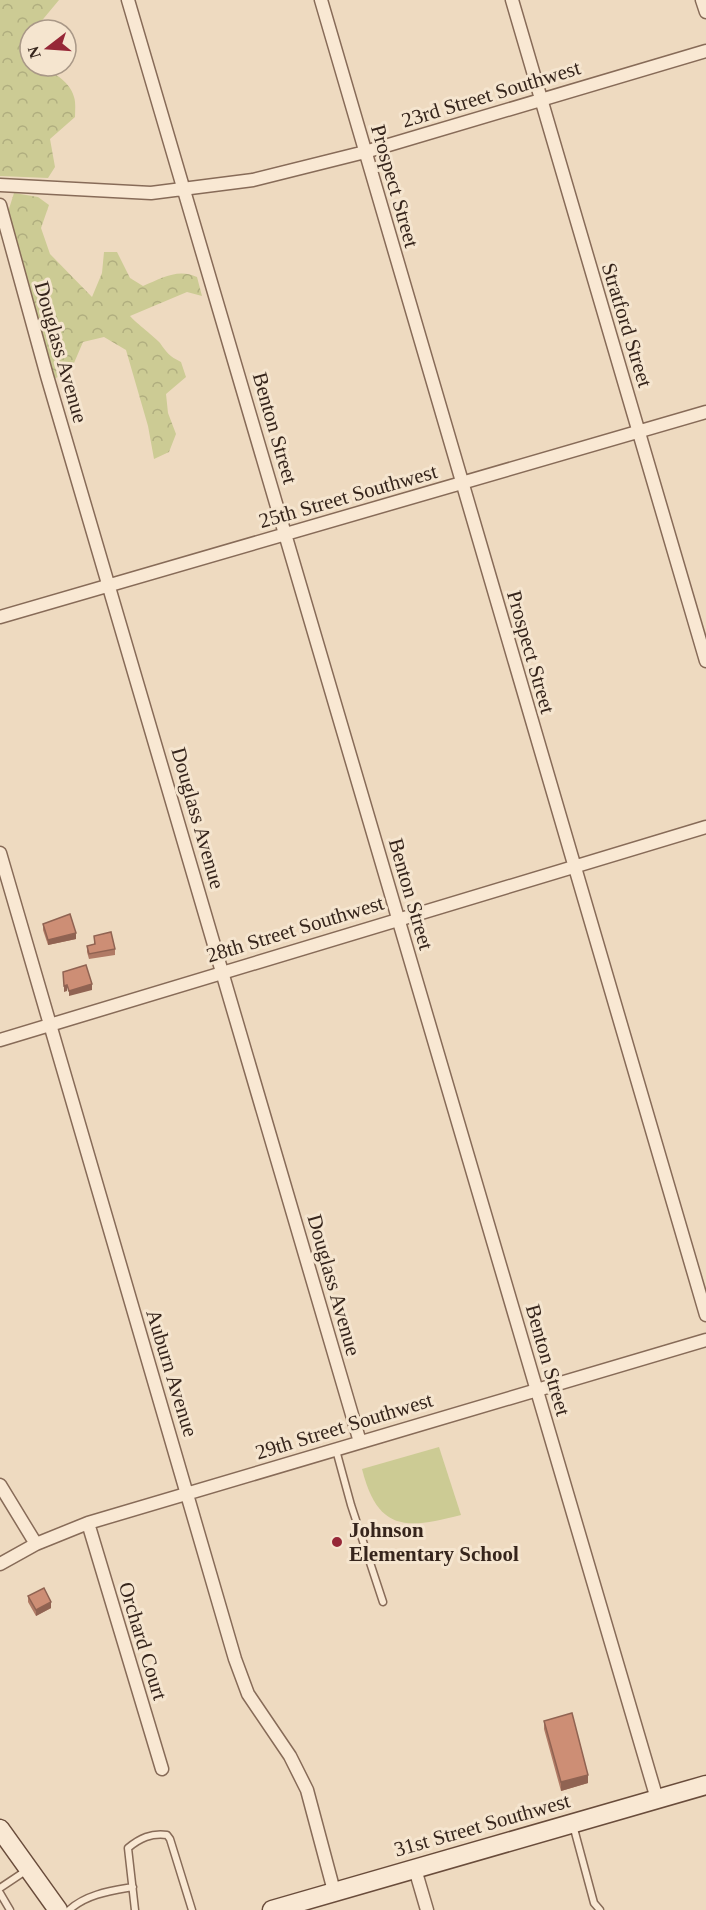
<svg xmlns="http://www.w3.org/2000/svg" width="706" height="1910" font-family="'Times New Roman',serif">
<defs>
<pattern id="forest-crowns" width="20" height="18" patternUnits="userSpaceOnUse" patternTransform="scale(1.5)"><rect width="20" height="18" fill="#cccb94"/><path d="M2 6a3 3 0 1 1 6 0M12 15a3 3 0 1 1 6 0" fill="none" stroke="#b0ae7f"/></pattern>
</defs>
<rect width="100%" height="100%" fill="#eedac0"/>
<path fill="#cccb94" d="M439,1447L461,1515C406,1529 378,1532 362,1469Z"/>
<path fill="url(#forest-crowns)" d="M0,0H59L34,30H30L23,52L30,57V66C46,66 70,80 74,97C76,103 75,111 75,117L50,139L55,167L48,178L0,176Z
M14,193L38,197L49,205L41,228L50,254L92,297L102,273L104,252H117L130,278L143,286C162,278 178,268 197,277L202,296L187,292L130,316C137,324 155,337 160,343C167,353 169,356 181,362L186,377L166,394L168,413L176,434L169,452L154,459L148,426L126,350L104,337L83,342L71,370L52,380L7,215Z"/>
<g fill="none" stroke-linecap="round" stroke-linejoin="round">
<defs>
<path id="service" d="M336,1450L351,1505L383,1602
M573,1825L594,1903L600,1910
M0,1888L27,1870
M0,1893L10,1910
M69,1910C87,1894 110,1891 133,1887
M135,1910L128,1848C140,1838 151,1833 167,1835L170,1839L192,1910"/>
<path id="minor" d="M128,0L657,1799
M321,0L706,1315
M512,0L706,661
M702,0L706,12
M0,185L151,193L253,180L365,152L706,51
M0,205L47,376L360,1442
M0,617L706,412
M0,853L235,1659L248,1694L290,1756L307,1790L334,1891
M0,1040L706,827
M0,1485L36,1544
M88,1523L162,1769
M0,1564L36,1544L88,1523L706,1340
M415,1869L427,1910"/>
<path id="secondary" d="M0,1829L58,1910
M272,1910L706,1785"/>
</defs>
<use href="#service" stroke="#876b58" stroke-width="9"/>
<use href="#minor" stroke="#876b58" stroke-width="15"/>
<use href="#secondary" stroke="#694c3b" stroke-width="21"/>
<use href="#service" stroke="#f9e8d3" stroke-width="6"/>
<use href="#minor" stroke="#f9e8d3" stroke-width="12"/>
<use href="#secondary" stroke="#f9e8d3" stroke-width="18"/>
</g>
<path fill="#b07a65" d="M43,924L76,939L48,945L43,930Z
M94,936L115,949V955L89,959L87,952V946L94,944Z
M28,1596L51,1608L36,1616L28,1602Z
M544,1721L588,1783L561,1791L544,1729Z"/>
<path fill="#906352" d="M76,933V939L48,945V940Z
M92,984V990L69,996V991Z
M67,985V991L64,992V986Z
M51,1602V1608L36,1616V1610Z
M588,1775V1783L561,1791V1782Z"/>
<path fill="#cd8e75" stroke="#906352" stroke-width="1.5" d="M70,914L76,933L48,940L43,924Z
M111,932L115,949L89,954L87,946L95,944L94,936Z
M86,965L92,984L69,991L67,985L64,986L63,972Z
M44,1588L51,1602L36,1610L28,1596Z
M572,1713L588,1775L561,1782L544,1721Z"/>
<circle fill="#962737" stroke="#f5e5cf" stroke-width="2" cx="337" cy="1542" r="6"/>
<g text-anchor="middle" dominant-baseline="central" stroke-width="6" stroke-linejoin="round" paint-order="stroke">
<g font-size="21" fill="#36251c" stroke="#f5e5cf">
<text transform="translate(491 94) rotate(-17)">23rd Street Southwest</text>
<text transform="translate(395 186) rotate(74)">Prospect Street</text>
<text transform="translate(627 325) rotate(73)">Stratford Street</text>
<text transform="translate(61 352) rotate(74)">Douglass Avenue</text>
<text transform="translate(275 428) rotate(74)">Benton Street</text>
<text transform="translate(348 496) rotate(-16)">25th Street Southwest</text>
<text transform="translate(531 652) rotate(74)">Prospect Street</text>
<text transform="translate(198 818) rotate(74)">Douglass Avenue</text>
<text transform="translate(411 894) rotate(74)">Benton Street</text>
<text transform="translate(295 929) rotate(-17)">28th Street Southwest</text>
<text transform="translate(334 1285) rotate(74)">Douglass Avenue</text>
<text transform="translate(548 1360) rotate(74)">Benton Street</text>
<text transform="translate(172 1373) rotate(73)">Auburn Avenue</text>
<text transform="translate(344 1426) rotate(-17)">29th Street Southwest</text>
<text transform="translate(143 1641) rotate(73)">Orchard Court</text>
<text transform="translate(482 1825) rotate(-16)">31st Street Southwest</text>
</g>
<g font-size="21" font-weight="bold" fill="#36251c" stroke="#f5e5cf" text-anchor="start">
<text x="349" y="1530">Johnson<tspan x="349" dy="24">Elementary School</tspan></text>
</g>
</g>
<g transform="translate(48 48) rotate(253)"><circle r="28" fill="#f5e5cf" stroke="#a99887" stroke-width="1.5"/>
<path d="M0-4.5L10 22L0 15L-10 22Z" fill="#962737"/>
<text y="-9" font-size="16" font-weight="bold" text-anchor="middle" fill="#36251c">N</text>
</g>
</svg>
